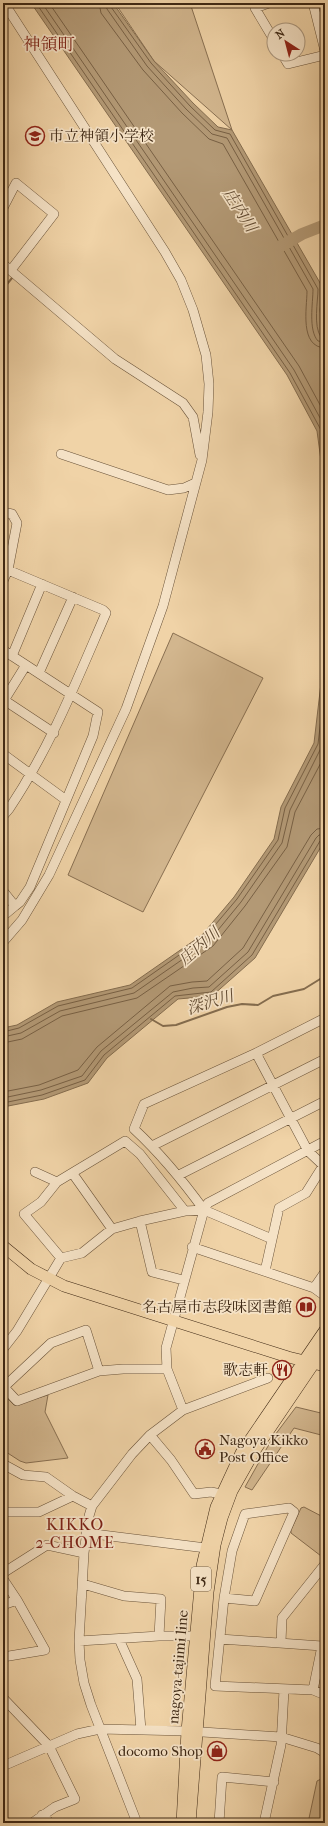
<svg xmlns="http://www.w3.org/2000/svg" width="328" height="1826" font-family="'IM FELL French Canon','Noto Serif JP',serif">
<rect width="100%" height="100%" fill="#f0d3a7"/>
<filter id="stains"><feTurbulence type="fractalNoise" baseFrequency=".005" numOctaves="4"/><feColorMatrix values="0 0 0 0 .2 0 0 0 0 .09 0 0 0 0 .02 0 0 0 .5 -.17"/></filter>
<radialGradient id="worn" r=".72"><stop offset=".6" stop-color="#630" stop-opacity="0"/><stop offset="1" stop-color="#630" stop-opacity=".3"/></radialGradient>
<path fill="#d2b68e" stroke="#886f51" d="M115,3H190L232,130L154,61Z
M173,633L263,678L143,912L68,875Z
M3,1394L14,1405L48,1395L45,1412L68,1458L26,1463L20,1461L3,1450Z
M296,1407L325,1414V1436L294,1428L252,1490L245,1487L272,1439Z
M304,1507L325,1518V1559L291,1533V1530L301,1508Z
M321,1779L325,1780V1816L320,1823H308L317,1781Z"/>
<path fill="#b39975" stroke="#846c4e" d="M31,3H113L154,61L193,103L218,127L232,130L323,288L320,310L325,345V490L317,431L287,375Z
M325,649V840L255,958L212,996L178,999L107,1058L88,1083L44,1099L3,1107V1028L17,1025L57,1002L130,985L202,935L234,897L274,839L281,807L314,743Z"/>
<g fill="none" stroke-linecap="round" stroke-linejoin="round">
<path stroke="#786044" stroke-width="1" d="M36,3L290,373L321,430L325,460
M42,3L294,370L325,427
M49,3L299,366L325,414
M99,3L101,13L143,70L182,113L209,139L223,144L307,291C307,308 299,347 325,348
M105,3L107,9L147,66L186,109L212,134L227,138L313,289C313,303 308,330 318,341L325,342
M110,3L111,7L151,63L190,106L215,130L230,134L318,289C318,301 313,326 321,337H325
M3,1032L19,1028L58,1006L132,988L205,937L237,899L278,840L285,808L318,744L325,685
M3,1037L21,1033L60,1011L134,993L209,941L241,902L282,843L290,810L322,746L325,729
M3,1043L22,1039L62,1016L137,998L213,946L245,906L287,847L295,812L325,755
M3,1092L39,1085L78,1070L97,1047L170,986L192,982L207,981L243,948L311,835L317,829L325,828
M3,1098L41,1090L82,1076L101,1051L173,992L193,988L209,987L248,952L316,838L319,835L325,834
M3,1103L42,1095L85,1080L104,1055L175,996L211,992L252,955L320,841L325,839"/>
<path stroke="#846c4e" stroke-width="2" d="M3,289L12,278
M151,1019L163,1026L176,1025L227,1007L242,1004L258,1005L273,996L304,989L325,976"/>
<path stroke="#b39975" stroke-width="12" d="M281,246L302,234L325,225"/>
<defs>
<path id="minor" d="M269,3L255,8L274,40
M313,3L325,51
M282,54L288,64L325,55
M3,208L16,183L54,214L11,270
M3,264L115,359L183,403L193,417L200,455
M61,454L168,490L184,488L195,483
M3,512L12,514L17,523L8,570L3,581
M8,570L103,610L106,613C76,682 51,746 9,809
M3,650L98,712L93,736L30,887L20,902L15,906
M12,656L42,584
M39,673L73,597
M4,700L54,733
M3,702L26,665
M3,754L66,800
M3,804L9,809L3,816
M3,891L15,906L3,916
M3,942L22,920L49,875L126,709L163,606L202,460L208,412L209,384L206,355L193,310L181,280L165,252L4,3
M256,1053L308,1151L325,1167
M152,1146L325,1059
M35,1172L57,1182
M73,1174L112,1229
M179,1175L325,1101
M204,1210C183,1181 161,1154 134,1129L144,1104L256,1053L325,1018
M140,1221L152,1272L183,1280
M192,1247L314,1288L325,1296
M61,1258L24,1214L41,1202L57,1182L125,1141L140,1154L185,1211
M265,1271L279,1208L306,1193L323,1166
M314,1288L325,1272
M3,1349L17,1331L61,1258L82,1253L112,1229L140,1221L185,1211L204,1210L272,1239
M3,1386L17,1401L99,1371L123,1369H167
M4,1387L51,1343L86,1330L99,1371
M183,1410L167,1369L166,1348L204,1210L208,1203L325,1141
M150,1435L171,1460L194,1494L211,1492L221,1494
M3,1464L23,1475L46,1477L73,1496L92,1506
M3,1512H39L73,1496
M86,1533L206,1548
M3,1573L47,1545L84,1553
M3,1579L17,1600L45,1650L3,1657
M83,1584L124,1596L161,1599L159,1636
M224,1598L255,1601L294,1512L289,1508L245,1514L232,1551L224,1598L215,1686L313,1690L325,1695
M3,1605L17,1600
M119,1639L137,1679L141,1730
M220,1639L322,1646
M79,1641L159,1636H196
M281,1642L282,1618L325,1564
M313,1690L322,1646L325,1643
M3,1698L49,1746L75,1799L55,1807L32,1823
M3,1766L77,1734L100,1729L187,1731L281,1737L317,1748L325,1753
M42,1815L50,1823
M137,1823L91,1705L84,1683L80,1660L79,1641L84,1553L89,1516L92,1506L132,1454L150,1435L183,1410L268,1378
M219,1823L222,1777L274,1782
M264,1823L281,1745L284,1690"/>
<path id="major" d="M3,1246L31,1269L64,1286L288,1357L325,1366
M182,1823L187,1731L202,1566L216,1507L241,1453L325,1330
M190,1823L208,1592L215,1545L222,1518L232,1491L254,1452L325,1347"/>
</defs>
<use href="#minor" stroke="#6a5339" stroke-width="10"/>
<use href="#major" stroke="#3e2814" stroke-width="12"/>
<use href="#minor" stroke="#f5e2c6" stroke-width="9"/>
<use href="#major" stroke="#f0d3a7" stroke-width="11"/>
</g>
<defs>
<symbol id="school-ring" viewBox="-11 -11 22 22"><circle r="9.5" fill="#f5e2c6" stroke="#8f2418" stroke-width="1.5"/><path d="M0-5L7-2L0 1L-7-2ZM-4 1L0 2.5L4 1V4Q0 6-4 4Z" fill="#8f2418"/></symbol>
<symbol id="library-ring" viewBox="-11 -11 22 22"><circle r="9.5" fill="#f5e2c6" stroke="#8f2418" stroke-width="1.5"/><path d="M-6-4Q-3-5.5-.7-3.5V5Q-3 3-6 4ZM6-4Q3-5.5 .7-3.5V5Q3 3 6 4Z" fill="#8f2418"/></symbol>
<symbol id="restaurant-ring" viewBox="-11 -11 22 22"><circle r="9.5" fill="#f5e2c6" stroke="#8f2418" stroke-width="1.5"/><path d="M-5-6h1v4h1v-4h1v4h1v-4h1v5L-1.5 .5V6h-2V.5L-5-1ZM5-6V6H3V1.5H1.5Q1.5-4 5-6Z" fill="#8f2418"/></symbol>
<symbol id="civic-ring" viewBox="-11 -11 22 22"><circle r="9.5" fill="#f5e2c6" stroke="#8f2418" stroke-width="1.5"/><path d="M-.6-6.5H3V-4.5H.6V-3L4-1V1h2V6H-6V1h2V-1L-.6-3ZM-1.2 2.5V6h2.4V2.5Z" fill="#8f2418"/></symbol>
<symbol id="shop-ring" viewBox="-11 -11 22 22"><circle r="9.5" fill="#f5e2c6" stroke="#8f2418" stroke-width="1.5"/><path d="M-5-2.5h2.3a2.7 3.5 0 0 1 5.4 0H5L5.5 6h-11ZM-1.5-2.5h3a1.5 2.3 0 0 0-3 0Z" fill="#8f2418"/></symbol>
</defs>
<g fill-rule="evenodd">
<use href="#school-ring" x="24" y="125" width="22" height="22"/>
<use href="#library-ring" x="295" y="1296" width="22" height="22"/>
<use href="#restaurant-ring" x="271" y="1359" width="22" height="22"/>
<use href="#civic-ring" x="194" y="1438" width="22" height="22"/>
<use href="#shop-ring" x="206" y="1740" width="22" height="22"/>
</g>
<g text-anchor="middle" dominant-baseline="central" stroke-width="3.5" stroke-linejoin="round" paint-order="stroke">
<rect fill="#f5e2c6" stroke="#756049" stroke-width="1" x="191" y="1567" width="20" height="24" rx="3"/>
<g font-size="14" font-weight="bold" fill="#3e2814">
<text x="201" y="1579">15</text>
</g>
<g font-size="15" fill="#3e2814" stroke="#f5e2c6" text-anchor="end">
<text x="49" y="136" text-anchor="start">市立神領小学校</text>
<text x="292" y="1307">名古屋市志段味図書館</text>
<text x="268" y="1370">歌志軒</text>
<text x="219" y="1440" text-anchor="start">Nagoya Kikko<tspan x="219" dy="17">Post Office</tspan></text>
<text x="203" y="1751">docomo Shop</text>
</g>
<g font-size="15" fill="#3e2814" stroke="#f5e2c6">
<text transform="translate(178 1667) rotate(-85)">nagoya-tajimi line</text>
</g>
<g font-size="16" font-style="italic" fill="#614a31" stroke="#f5e2c6">
<text transform="translate(240 210) rotate(57)">庄内川</text>
<text transform="translate(199 946) rotate(-41)">庄内川</text>
<text transform="translate(210 1002) rotate(-17)">深沢川</text>
</g>
<g font-size="16" letter-spacing="1" fill="#7a1f14" stroke="#f5e2c6">
<text x="75" y="1524">KIKKO<tspan x="75" dy="18">2-CHOME</tspan></text>
</g>
<g font-size="17" fill="#7a1f14" stroke="#f5e2c6">
<text x="49" y="44">神領町</text>
</g>
</g>
<rect width="328" height="1826" fill="none" stroke="#f0d3a7" stroke-width="16"/>
<rect x="4" y="4" width="320" height="1818" fill="none" stroke="#3e2814" stroke-width="2"/>
<rect x="8" y="8" width="312" height="1810" fill="none" stroke="#3e2814"/>
<g transform="translate(286 42) rotate(324)"><circle r="19" fill="#f5e2c6" stroke="#ac987f"/>
<path d="M0-3L7 15L0 10L-7 15Z" fill="#8f2418"/>
<text y="-6" font-size="11" font-weight="bold" text-anchor="middle" fill="#3e2814">N</text>
</g>
<rect width="100%" height="100%" filter="url(#stains)"/>
<rect width="100%" height="100%" fill="url(#worn)"/>
</svg>
